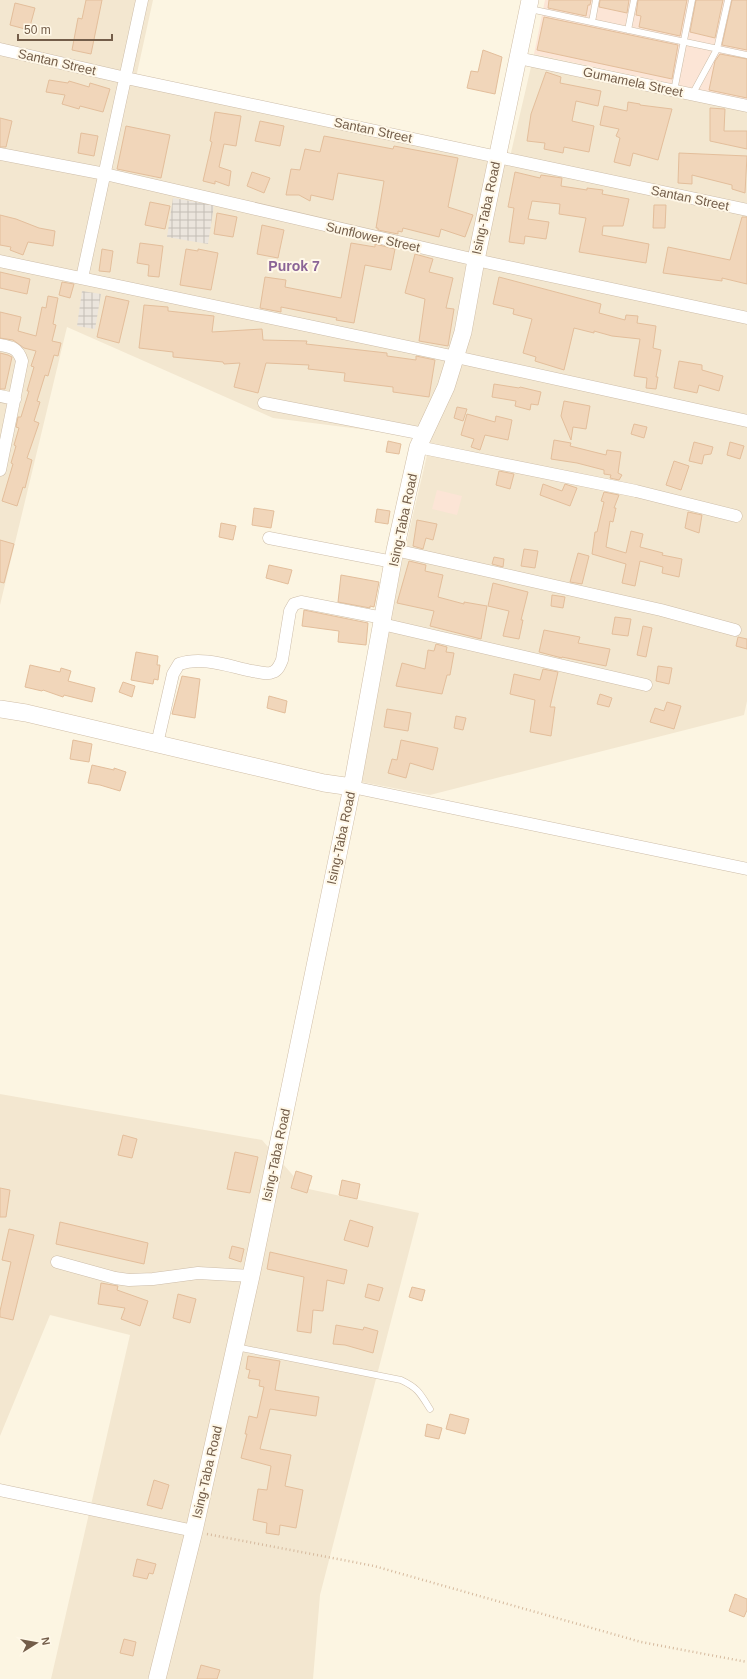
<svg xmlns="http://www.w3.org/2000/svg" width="747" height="1679" font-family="Arial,sans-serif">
<defs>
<pattern id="industrial-grid" width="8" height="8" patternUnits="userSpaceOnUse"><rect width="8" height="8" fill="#ebe5dd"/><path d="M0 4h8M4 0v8" fill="none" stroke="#c3bdb5"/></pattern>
</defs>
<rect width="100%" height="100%" fill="#fcf5e2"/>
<path fill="#f3e7d0" d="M0,0H153L135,82L510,157L534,54L747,100V701L744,715L430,795L351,780L431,438L273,418L67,327L0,605Z
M0,1094L262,1140L304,1188L419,1213L320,1595L313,1679H51L130,1335L50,1315L0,1436Z"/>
<path fill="#fce5d6" d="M545,0H747V100L534,54Z
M437,490L462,496L457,515L432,509Z"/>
<path fill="url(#industrial-grid)" d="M173,198L214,205L208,244L167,237Z
M82,291L101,294L95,329L77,326Z"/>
<path fill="#f1d6ba" stroke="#e3be9b" d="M86,0H102L91,54L72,50L78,18L82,19Z
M549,0H591L590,5H588L586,16L548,8Z
M600,0H629L627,13L599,7Z
M638,0H687L680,36L639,27L641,16L636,15Z
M696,0H723L715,38L690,32Z
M732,0H747V50L722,45Z
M15,3L35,8L29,30L10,25Z
M544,17L678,45L672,79L537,50Z
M483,50L502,57L495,94L467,88L471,71L478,72Z
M720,54L747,59V98L709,90L715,61Z
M546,72L561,77L560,83L601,91L598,106L576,101L572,121L594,126L589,152L564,147L563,153L544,149L545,143L527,141L531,114Z
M49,80L68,83L69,81L89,87L90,83L110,89L103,112L80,106L79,109L62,104L65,95L46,92Z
M628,102L640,104V105L672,109L658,160L633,153L630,166L614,162L620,138L616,136L619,129L600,125L604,106L627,111Z
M710,108L725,109L724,131H747V149L710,141Z
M215,112L241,116L236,146L224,144L219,167L231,171L229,186L215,181V184L203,181L212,142L210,141Z
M0,118L12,121L6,147H0Z
M260,121L284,126L280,146L255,141Z
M126,126L170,135L161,178L117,169Z
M81,133L98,136L94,156L78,153Z
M324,136L393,149L394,146L458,158L448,207L473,215L465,237L441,229L439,237L403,228L402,232L398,231V234L378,230V228H376L384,181L338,173L333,200L311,195L310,201L299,195H286L291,169L300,170L305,149L320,152Z
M679,153L747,156L745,193L732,189V185L692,175V184L678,183Z
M252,172L270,178L264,193L247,186Z
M515,172L540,178L541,175L562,178L561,186L587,190V188L603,190L602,194L629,199L623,226H603L602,235L649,244L646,263L579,252L586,218L559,214L560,204L532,201L528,219L549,222L546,239L525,236L524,244L509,242L514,208L508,207Z
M150,202L170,206L165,229L145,225Z
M654,205H666L665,228H653Z
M217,213L237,217L233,237L214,234Z
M0,215L16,219L39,228L55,231L53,246L28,242L23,255L10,250L11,247L0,245Z
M742,217H747V284L722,278V281L663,273L668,247L730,260Z
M262,225L284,230L278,258L257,254Z
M140,243L163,246L159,277L148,276L149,265L137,263Z
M351,243L375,247V244L395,249L391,270L365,265L354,323L336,320L337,318L281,307V312L260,308L265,277L286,280L285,287L341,298Z
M102,249L113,251L110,272L99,271Z
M186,249L198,251V249L218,253L211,290L180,285Z
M415,254L433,259L429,272L453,278L446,308L454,309L448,346L419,341L425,299L405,293Z
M0,272L30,279L27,294L0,288Z
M499,277L601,304L599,313L625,320L626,315L638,316L637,323L656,326L653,348L661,350L656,377H658L656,389L646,388L647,378L634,376L640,339L612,336L594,331V333L574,328L564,370L535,361L536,357L523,353L532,319L513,314L514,309L493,304Z
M62,282L74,284L70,298L59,295Z
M48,296L58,298L53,324L56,325L52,341L61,343L58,356L54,355L48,376L45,375L37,401L40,402L34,421L39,423L27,458L32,460L25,488L23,487L17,506L2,501L13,464L11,463L16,446L14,445L19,428L16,427L18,417H21L29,391H27L34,367L31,366L36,351L24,348L13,340L0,338V312L21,317L18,331L36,336L42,307L46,308Z
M106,296L129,301L119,343L97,337Z
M144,305L168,307V311L214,316L212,332L262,329L263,340L307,341L306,344L387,353V356L416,360V356L435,360L429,397L393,392V387L344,381L345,373L308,369L309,365L266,363L258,393L234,387L240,363L224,364L223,362L173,357V352L139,348Z
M0,353L8,355L12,357L5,389H0Z
M679,361L702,365V370L723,376L719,391L699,385L697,393L674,388Z
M494,384L519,388L520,387L541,392L538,405L531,404L530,410L515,406L516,401L492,397Z
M564,401L590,406L586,429L573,427L571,440L561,416Z
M457,407L467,409L463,421L454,418Z
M467,414L495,422L496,416L512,420L508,440L485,435L480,450L471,447L474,439L461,435Z
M634,424L647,427L644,438L631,434Z
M554,440L571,443L570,446L606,455L607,450L621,452L618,473L622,475L619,480L610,478L611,475L604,474V470L577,463L551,459Z
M388,441L401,444L399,454L386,452Z
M694,442L713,447L711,454L704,455L702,464L689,461Z
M730,442L744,446L740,459L727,455Z
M674,461L689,466L681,490L666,485Z
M499,471L514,474L510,489L496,485Z
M543,484L562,491L565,484L577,488L570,506L540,495Z
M604,492L619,495L614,508H616L613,522L610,521L606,547L626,553L631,531L643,534L640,547L663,553L662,555L682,559L679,577L662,573L663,567L640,561L635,586L622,583L626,564L592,554L595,532H597L604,502L601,501Z
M254,508L274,511L271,528L252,525Z
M377,509L390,511L388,524L375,522Z
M688,512L702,515L699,533L685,528Z
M417,520L437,524L433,540L426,538L423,549L413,546Z
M221,523L236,526L233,540L219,537Z
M0,540L14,544L4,583L0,582Z
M524,549L538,551L535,568L521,566Z
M578,553L589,556L582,584L570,582Z
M494,557L504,559L503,567L492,564Z
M409,561L426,565L425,571L443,575L438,597L464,604V602L487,606L481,639L430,626L434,611L397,603Z
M269,565L292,570L288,584L266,578Z
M341,575L379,582L374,607L370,606V608L338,602Z
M493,583L528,592L521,620H523L519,639L503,636L509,611L488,606Z
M552,595L565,597L563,608L551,606Z
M304,610L368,623L366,645L338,642L339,631L302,626Z
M615,617L631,619L628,636L612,634Z
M643,626L652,628L646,657L637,655Z
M544,630L580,637L578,643L610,649L606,666L562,657V658L539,652Z
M738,637L747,639V649L736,646Z
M436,644L447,647L446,652L454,653L450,675H447L442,694L396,686L402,663L425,669L428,650L434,651Z
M136,652L158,656L157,665H160L158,680L154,679L153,684L131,680Z
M30,665L60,672L61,668L71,671L68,681L95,688L92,702L64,695L63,697L43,690L42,691L25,687Z
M658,666L672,668L669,684L656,681Z
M543,669L558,672L550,707H555L551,736L530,732L535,700L510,694L514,674L540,680Z
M182,676L200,679L195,718L172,714Z
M123,682L135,686L132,697L119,692Z
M600,694L612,698L609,707L597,704Z
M269,696L287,701L285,713L267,708Z
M667,702L681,706L674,729L650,722L655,708L664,711Z
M387,709L411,713L408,731L384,727Z
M456,716L466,718L463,730L454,728Z
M73,740L92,744L89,762L70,759Z
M401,740L438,748L433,770L410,763L406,778L388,773L392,759L397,760Z
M92,765L114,770V768L126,772L120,791L100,785L88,783Z
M123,1135L137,1139L132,1158L118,1155Z
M235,1152L258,1157L250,1193L227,1189Z
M296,1171L312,1176L307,1193L291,1188Z
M342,1180L360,1184L357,1199L339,1195Z
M0,1188L10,1190L6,1217H0Z
M350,1220L373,1227L368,1247L344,1240Z
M60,1222L148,1243L144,1264L56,1244Z
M9,1229L34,1235L13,1320L0,1317V1311L11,1262L2,1260Z
M232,1246L244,1249L241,1262L229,1258Z
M270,1252L347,1270L344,1284L327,1280L323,1311L313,1310L311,1333L297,1331L304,1277L267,1269Z
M101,1283L118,1286L117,1290L148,1301L140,1326L121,1319L125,1308L98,1304Z
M368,1284L383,1288L379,1301L365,1297Z
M412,1287L425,1290L422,1301L409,1297Z
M178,1294L196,1299L190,1323L173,1318Z
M336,1325L363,1330L364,1327L378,1331L373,1353L345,1345L333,1344Z
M248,1356L280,1361L275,1390L319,1397L316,1416L270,1409L260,1449L291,1455L285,1486L303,1490L296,1528L280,1525L279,1535L266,1533L267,1523L253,1520L258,1489L267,1490L271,1466L241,1458L247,1434H245L249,1416L257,1418L264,1387L259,1386L260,1380L248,1378L250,1370L246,1369Z
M450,1414L469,1419L465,1434L446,1429Z
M427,1424L442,1428L439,1439L425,1436Z
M154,1480L169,1485L162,1509L147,1505Z
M137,1559L156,1564L153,1574L149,1573L147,1579L133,1576Z
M735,1594L747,1599V1610L744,1617L729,1611Z
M124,1639L136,1642L133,1656L120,1653Z
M201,1665L220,1670L217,1679H197Z"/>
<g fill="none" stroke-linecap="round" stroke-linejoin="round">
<defs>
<path id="lane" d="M530,9L747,55
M592,22L596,0
M628,30L634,0
M674,91L692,0
M692,95L717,49L728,0
M236,1347L401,1380C418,1388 420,1393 430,1409"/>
<path id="street" d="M0,49L126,78L747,210
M518,58L747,106
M0,154L105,174L476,260L747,318
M0,261L456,357L747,421
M82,278L142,0
M0,345C12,347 18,348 22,361L0,470
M0,396L15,399
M264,403L424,434
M418,447L636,491L736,516
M269,538L393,562
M395,550L661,610L735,630
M382,624L646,685
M157,744L173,674L179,664C202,656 228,666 252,671C259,672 267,675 273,672C278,670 280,665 282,660L290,611L294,604L301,602L383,618
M352,787L747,869
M57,1262L115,1278L129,1280L153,1279L198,1273L251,1276
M0,1490L194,1531"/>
<path id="secondary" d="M0,709L26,713L324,783L352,787
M157,1679L194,1531L251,1276L352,787L395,550L418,447L446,387L463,332L476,260L530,0"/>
</defs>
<use href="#lane" stroke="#cdbda9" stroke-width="7"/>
<use href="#street" stroke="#cdbda9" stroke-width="13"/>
<use href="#secondary" stroke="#d0bea7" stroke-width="18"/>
<path stroke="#d5b99d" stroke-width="2.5" stroke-dasharray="1 3" stroke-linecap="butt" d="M207,1534L374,1566L641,1642L747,1662"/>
<use href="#lane" stroke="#fff" stroke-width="6"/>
<use href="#street" stroke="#fff" stroke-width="12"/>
<use href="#secondary" stroke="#fff" stroke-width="17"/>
</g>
<g text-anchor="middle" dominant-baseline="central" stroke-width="4" stroke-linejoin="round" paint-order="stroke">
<g font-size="13" fill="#735d49" stroke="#fff8e8">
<text transform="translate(57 62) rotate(13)">Santan Street</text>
<text transform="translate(633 82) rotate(12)">Gumamela Street</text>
<text transform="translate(373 130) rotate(12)">Santan Street</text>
<text transform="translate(690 198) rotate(12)">Santan Street</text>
<text transform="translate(486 208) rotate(-78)">Ising-Taba Road</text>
<text transform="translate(373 237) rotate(13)">Sunflower Street</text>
<text transform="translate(403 520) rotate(-78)">Ising-Taba Road</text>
<text transform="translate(341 838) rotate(-78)">Ising-Taba Road</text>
<text transform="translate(276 1155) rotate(-78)">Ising-Taba Road</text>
<text transform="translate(207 1472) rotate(-77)">Ising-Taba Road</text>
</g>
<g font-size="14" font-weight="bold" fill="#8b6496" stroke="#fff8e8">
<text x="294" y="266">Purok 7</text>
</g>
</g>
<g transform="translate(36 1643) rotate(79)" stroke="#fff8e8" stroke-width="3" paint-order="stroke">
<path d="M0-3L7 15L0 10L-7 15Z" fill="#735d49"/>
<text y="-6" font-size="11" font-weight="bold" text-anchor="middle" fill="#735d49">N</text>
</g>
<path d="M18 34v6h94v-6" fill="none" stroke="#735d49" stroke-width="2"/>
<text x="24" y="34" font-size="12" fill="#735d49" stroke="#fff8e8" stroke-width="3" paint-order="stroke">50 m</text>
</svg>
